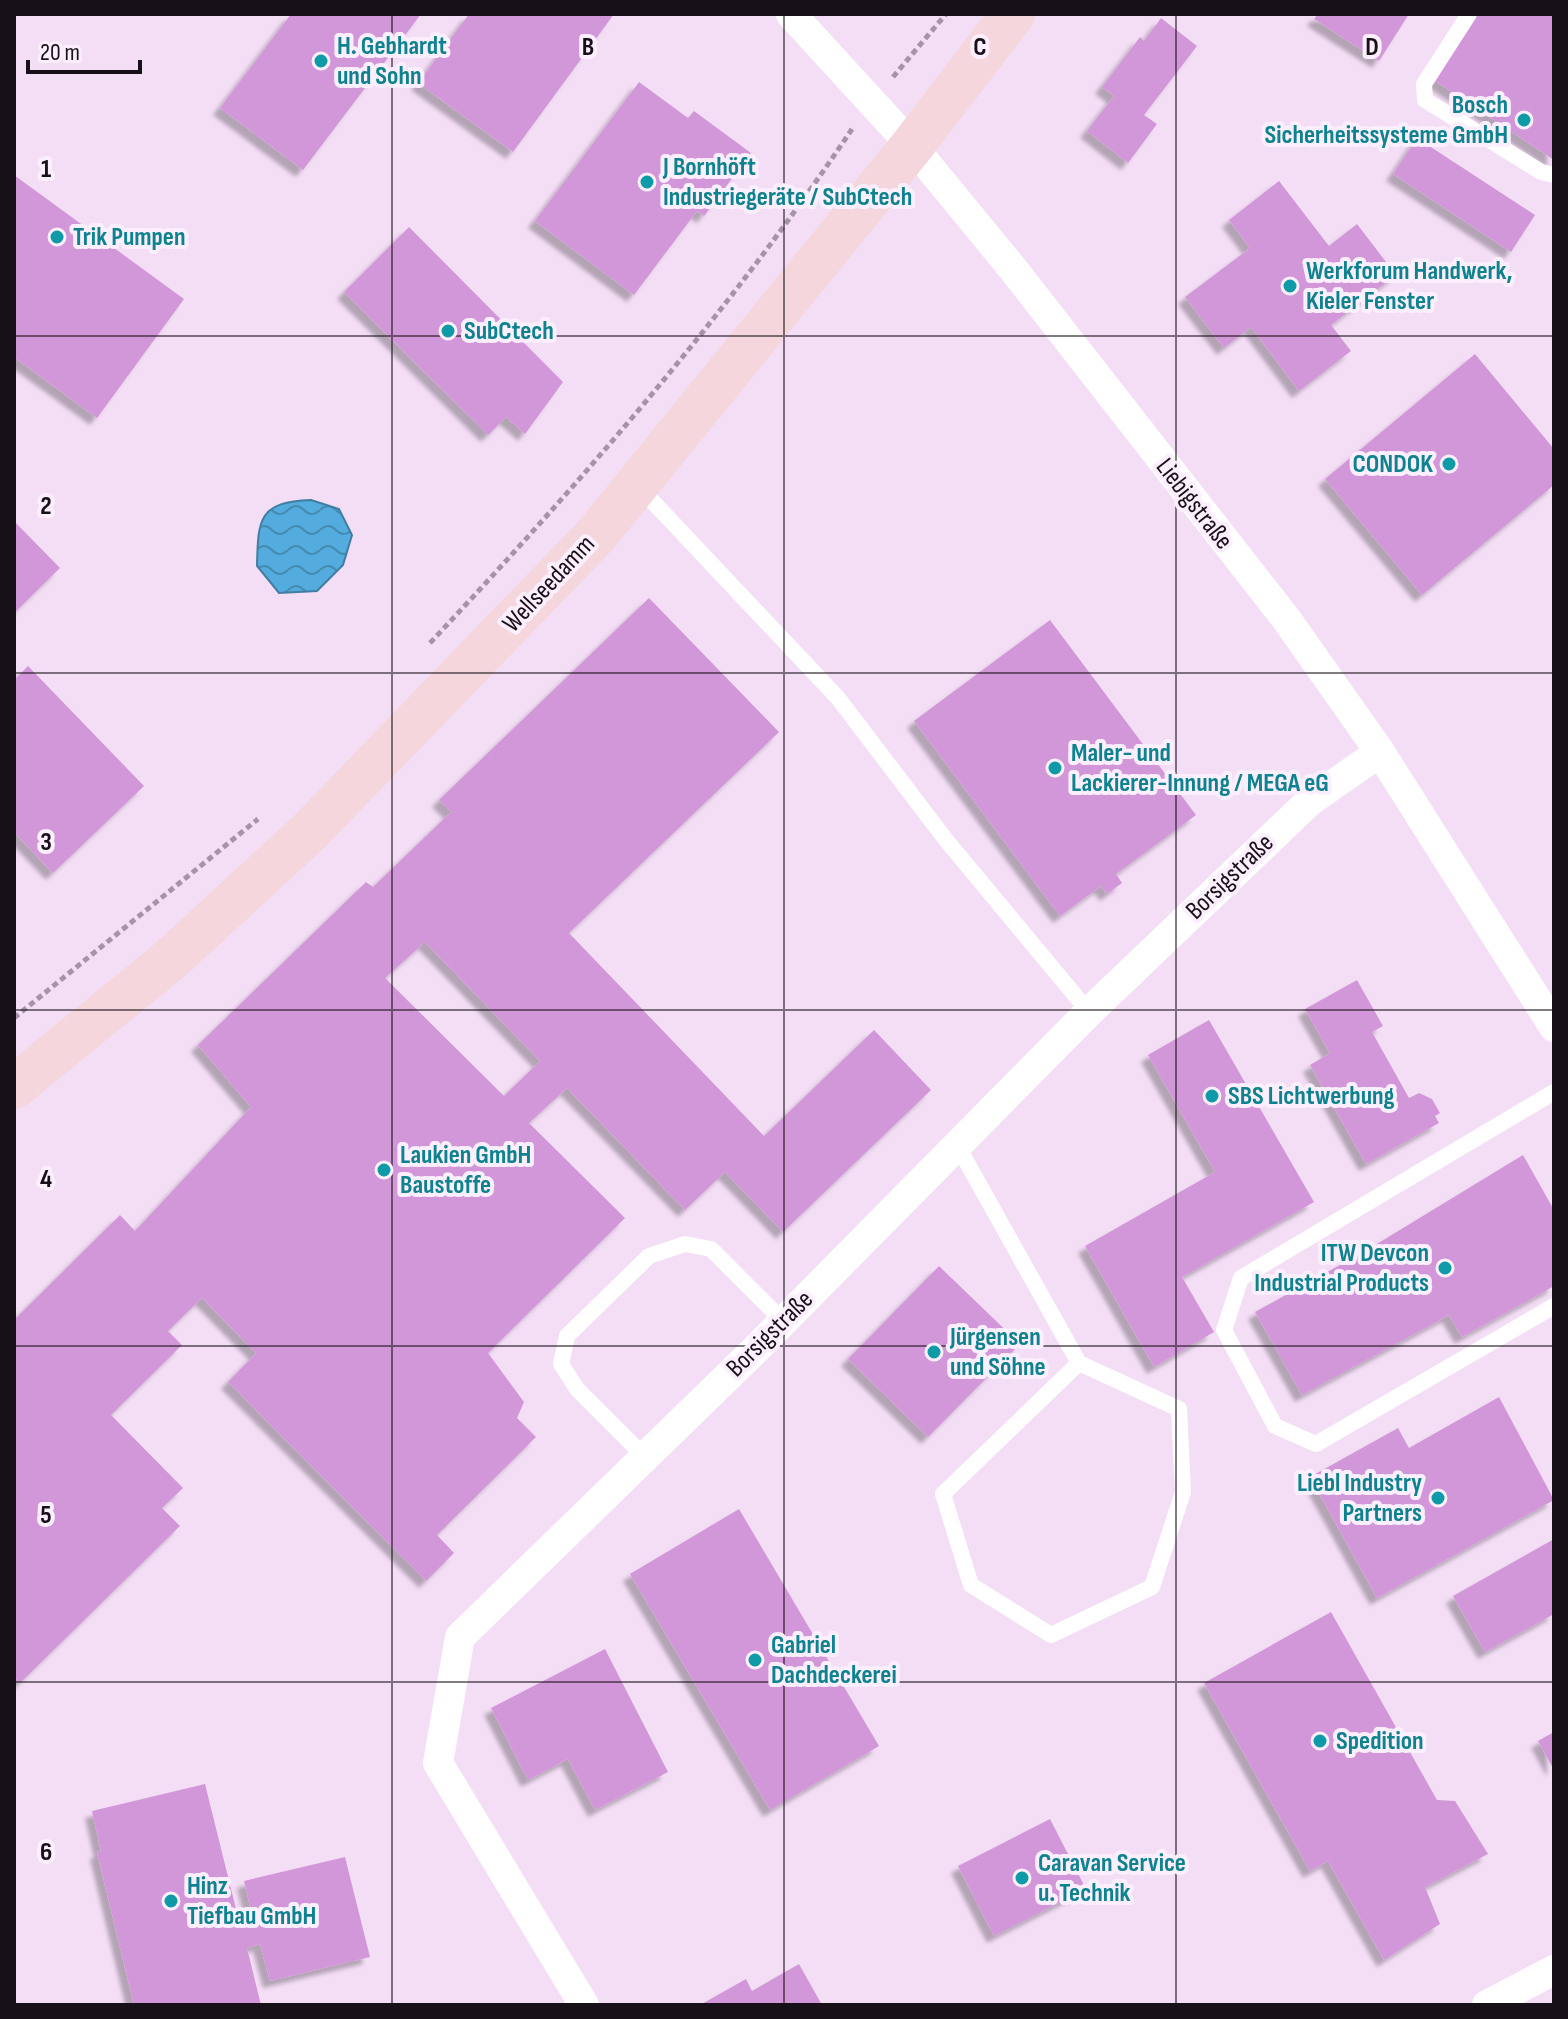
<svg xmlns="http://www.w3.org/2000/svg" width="1568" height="2019" font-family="'Sofia Sans Condensed',sans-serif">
<defs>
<pattern id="water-waves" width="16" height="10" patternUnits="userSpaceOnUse" patternTransform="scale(2)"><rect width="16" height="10" fill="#53acdd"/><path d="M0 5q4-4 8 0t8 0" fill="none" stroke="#448bb2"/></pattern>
<filter id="shadow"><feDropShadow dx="-7" dy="7" stdDeviation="2" flood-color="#0004"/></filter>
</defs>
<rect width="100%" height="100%" fill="#f4def6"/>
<path fill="url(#water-waves)" stroke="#417da2" stroke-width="2" d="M311,500L339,509L352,535L343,565L317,591L279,593L257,566C258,518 259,502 311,500Z"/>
<path fill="#d297d8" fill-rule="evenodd" filter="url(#shadow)" d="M291,14H421L303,170L220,108Z
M469,14H614L513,152L418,83Z
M1318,14H1409L1379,61L1314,19Z
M1477,14H1554V160L1434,80Z
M1161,18L1197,46L1144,115L1157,124L1128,163L1087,131L1114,96L1102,87L1140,37L1144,41Z
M639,82L688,118L694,111L751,153L704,216L697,211L634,295L535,221Z
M1417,138L1535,215L1511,252L1393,174Z
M14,175L184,299L97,418L14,357Z
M1279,181L1329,246L1357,224L1396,275L1331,325L1351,351L1299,391L1251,327L1224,348L1185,297L1250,248L1229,220Z
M409,227L563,382L525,434L506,417L488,435L344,292Z
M1475,354L1554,449V485L1422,595L1325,479Z
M14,521L60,568L14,613Z
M649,598L779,732L569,933L764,1136L874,1030L931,1090L783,1232L725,1172L685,1210L567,1088L529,1123L625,1218L488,1353L524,1402L517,1418L536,1437L437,1535L454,1553L426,1581L228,1382L256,1353L202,1298L168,1331L182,1345L111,1415L183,1488L162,1508L180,1526L20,1683L14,1677V1320L120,1215L135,1231L251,1107L198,1045L366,882L373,887L451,812L439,800ZM425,942L540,1061L504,1096L385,978Z
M1050,620L1196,815L1116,874L1122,883L1107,894L1101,886L1060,916L914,721Z
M28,666L144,786L53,873L14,832V680Z
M1357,980L1383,1026L1372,1032L1409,1098L1419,1093L1432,1099L1440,1113L1435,1116L1439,1123L1366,1164L1310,1065L1330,1053L1305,1009Z
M1209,1020L1314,1202L1182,1277L1214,1332L1154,1367L1085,1246L1215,1172L1148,1055Z
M1523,1155L1554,1210V1286L1462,1337L1449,1315L1302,1395L1255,1312L1367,1250Z
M939,1266L1020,1344L928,1437L848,1359Z
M1499,1397L1554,1500L1377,1598L1310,1477L1398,1428L1409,1448Z
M739,1509L879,1746L770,1810L630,1574Z
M1554,1539V1614L1485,1652L1453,1596Z
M1331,1612L1437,1800L1455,1801L1488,1854L1425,1887L1440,1924L1384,1960L1328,1861L1310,1871L1204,1683Z
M605,1649L668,1772L595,1810L568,1759L528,1780L491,1708Z
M1554,1732V1770L1538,1741Z
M205,1784L240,1925L254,1922L244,1881L345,1857L370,1957L270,1981L260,1944L247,1948L261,2005H134L97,1852L101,1851L92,1811Z
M1050,1819L1086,1889L994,1936L958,1866Z
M799,1964L822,2005H700L746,1979L752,1991Z"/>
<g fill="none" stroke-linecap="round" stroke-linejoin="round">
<path stroke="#a594a7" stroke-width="5" stroke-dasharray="6 4" stroke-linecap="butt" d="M893,77L946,14
M430,643C581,482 729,313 852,129
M14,1018L258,819"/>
<path stroke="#fff" stroke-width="16" d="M1469,14L1424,84L1425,100L1541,172L1554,175
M639,487L838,698L946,840L1089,1012
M1554,1092L1241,1278L1224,1330L1275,1426L1316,1444L1554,1306
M956,1143L1079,1363L943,1494L971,1585L1051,1635L1152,1587L1183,1492L1179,1409L1079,1363
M645,1457L577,1389L561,1364L567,1336L649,1256L685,1244L711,1249L783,1321"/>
<path stroke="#fff" stroke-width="30" d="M791,14L912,146L1013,269L1287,620L1380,752L1554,1027
M584,2005L438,1763L460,1637L756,1349L1089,1012L1310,801L1380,752
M1487,2005L1554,1970"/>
<path stroke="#f4d6dc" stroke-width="44" d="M14,1087L171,959L310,831L596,535L912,146L1013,14"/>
</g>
<path fill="none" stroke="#181018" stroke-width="2" stroke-opacity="0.55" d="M392,14V2005M784,14V2005M1176,14V2005M14,336H1554M14,673H1554M14,1010H1554M14,1346H1554M14,1682H1554"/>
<g fill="#0f9aa8" stroke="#fceffd" stroke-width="3">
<circle cx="321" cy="61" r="8"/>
<circle cx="1524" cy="120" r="8"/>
<circle cx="647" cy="182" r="8"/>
<circle cx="57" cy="237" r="8"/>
<circle cx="1290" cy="286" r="8"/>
<circle cx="448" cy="331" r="8"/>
<circle cx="1449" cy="464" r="8"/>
<circle cx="1055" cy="768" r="8"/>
<circle cx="1212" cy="1096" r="8"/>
<circle cx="384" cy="1170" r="8"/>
<circle cx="1445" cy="1268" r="8"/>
<circle cx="934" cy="1352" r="8"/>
<circle cx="1438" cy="1498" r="8"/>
<circle cx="755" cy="1660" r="8"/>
<circle cx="1320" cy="1741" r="8"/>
<circle cx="1022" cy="1878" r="8"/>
<circle cx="171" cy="1901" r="8"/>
</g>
<g text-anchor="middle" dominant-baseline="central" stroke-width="8" stroke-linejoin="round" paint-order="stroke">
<g font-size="26" font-weight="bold" fill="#0d838f" stroke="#fceffd" text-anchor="start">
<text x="337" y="46">H. Gebhardt<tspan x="337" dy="30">und Sohn</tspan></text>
<text x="1508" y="105" text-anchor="end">Bosch<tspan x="1508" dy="30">Sicherheitssysteme GmbH</tspan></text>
<text x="663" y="167">J Bornhöft<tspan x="663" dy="30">Industriegeräte / SubCtech</tspan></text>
<text x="73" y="237">Trik Pumpen</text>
<text x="1306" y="271">Werkforum Handwerk,<tspan x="1306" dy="30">Kieler Fenster</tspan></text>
<text x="464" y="331">SubCtech</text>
<text x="1433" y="464" text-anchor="end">CONDOK</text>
<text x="1071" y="753">Maler- und<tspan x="1071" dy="30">Lackierer-Innung / MEGA eG</tspan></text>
<text x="1228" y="1096">SBS Lichtwerbung</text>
<text x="400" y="1155">Laukien GmbH<tspan x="400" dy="30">Baustoffe</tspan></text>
<text x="1429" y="1253" text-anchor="end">ITW Devcon<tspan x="1429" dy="30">Industrial Products</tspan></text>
<text x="950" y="1337">Jürgensen<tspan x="950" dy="30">und Söhne</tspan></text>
<text x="1422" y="1483" text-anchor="end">Liebl Industry<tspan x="1422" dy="30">Partners</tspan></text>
<text x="771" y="1645">Gabriel<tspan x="771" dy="30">Dachdeckerei</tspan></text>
<text x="1336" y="1741">Spedition</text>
<text x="1038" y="1863">Caravan Service<tspan x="1038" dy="30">u. Technik</tspan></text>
<text x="187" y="1886">Hinz<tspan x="187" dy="30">Tiefbau GmbH</tspan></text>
</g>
<g font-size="26" fill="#181018" stroke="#fceffd">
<text transform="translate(1194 504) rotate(52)">Liebigstraße</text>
<text transform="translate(549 584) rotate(-47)">Wellseedamm</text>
<text transform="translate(1230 877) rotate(-44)">Borsigstraße</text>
<text transform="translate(770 1334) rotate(-45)">Borsigstraße</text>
</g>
</g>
<g font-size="26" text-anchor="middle" font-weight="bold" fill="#181018" stroke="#fceffd" stroke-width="8" stroke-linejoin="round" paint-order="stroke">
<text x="588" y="55">B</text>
<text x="980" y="55">C</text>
<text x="1372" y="55">D</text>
<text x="46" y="177">1</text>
<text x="46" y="514">2</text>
<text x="46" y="850">3</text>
<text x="46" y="1187">4</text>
<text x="46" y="1523">5</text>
<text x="46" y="1860">6</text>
</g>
<rect width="1568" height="2019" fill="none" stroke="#181018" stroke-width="32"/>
<path d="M28 60v12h112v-12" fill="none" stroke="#181018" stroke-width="4"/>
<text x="40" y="60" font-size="24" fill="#181018" stroke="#fceffd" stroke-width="6" paint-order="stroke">20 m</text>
</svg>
